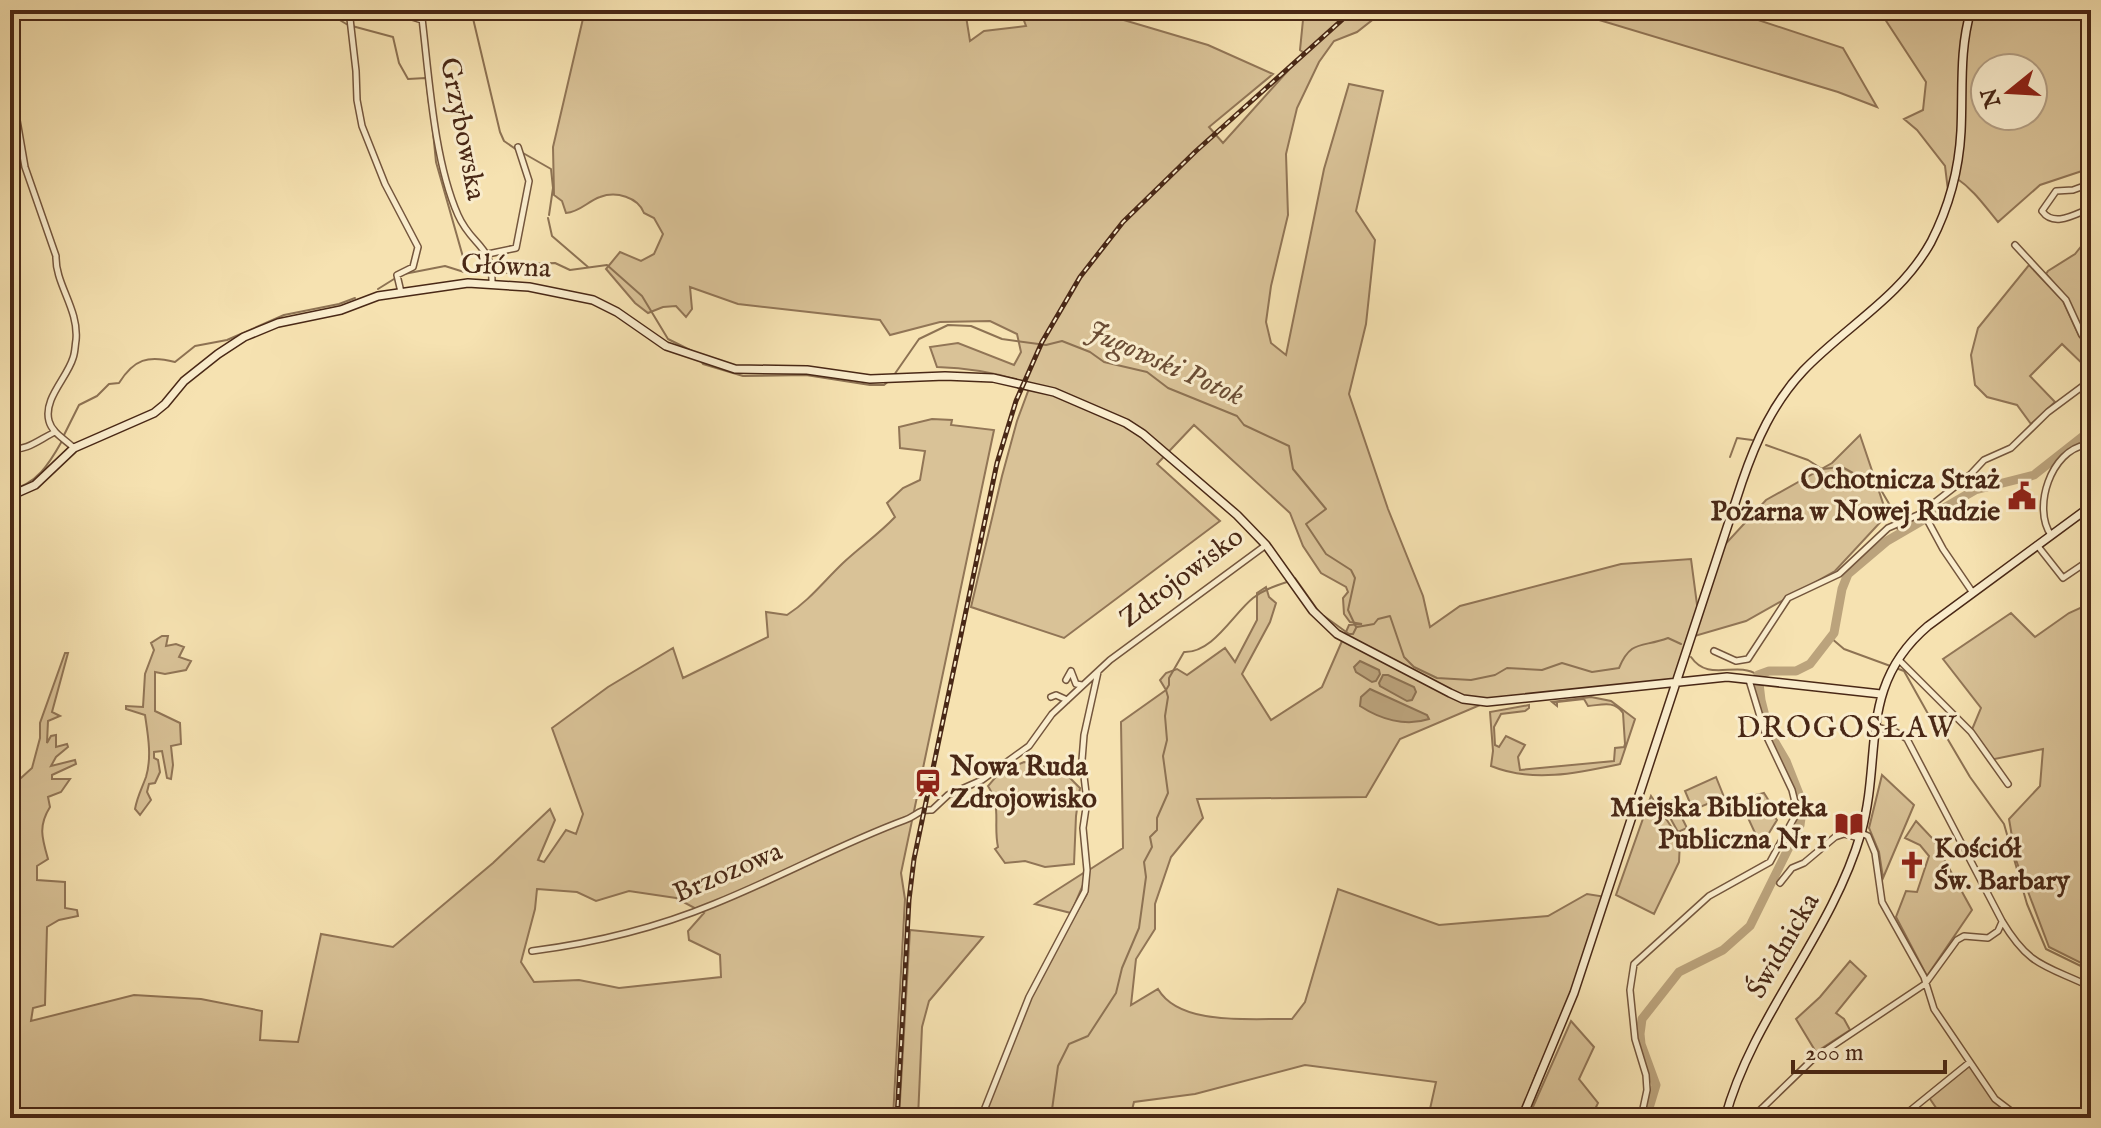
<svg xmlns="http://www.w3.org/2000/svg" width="2101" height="1128" font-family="'IM FELL English',serif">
<rect width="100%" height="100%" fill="#f6e2b1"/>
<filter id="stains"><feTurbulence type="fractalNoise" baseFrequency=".0025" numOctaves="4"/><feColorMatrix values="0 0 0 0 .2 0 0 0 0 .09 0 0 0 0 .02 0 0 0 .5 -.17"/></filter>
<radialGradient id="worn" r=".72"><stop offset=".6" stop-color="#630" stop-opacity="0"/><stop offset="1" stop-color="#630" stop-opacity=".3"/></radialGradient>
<path fill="#d9c297" stroke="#917556" stroke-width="2" fill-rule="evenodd" d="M585,10H965L970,41L984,31L1026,26L1020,10H1090L1208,45L1273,74L1209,127L1223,143L1304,53L1300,50L1304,10H1385L1357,32L1334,41L1319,62L1297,108L1286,154L1288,215L1271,286L1266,322L1271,343L1286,355L1324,169L1349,84L1383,91L1356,211L1375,240L1366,324L1349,394L1388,509L1423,596L1430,627L1460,606L1621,564L1691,559L1698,612L1719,551L1766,500L1832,463L1860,435L1887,515L1835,571L1746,621L1691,637L1677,682L1487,702L1400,739L1366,797L1197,799L1203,818L1171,857L1155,904V929L1136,959L1131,1005L1158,989C1180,1027 1253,1018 1292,1019L1305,1002L1338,889L1439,925L1548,916L1587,894L1606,897L1574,993L1536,1074L1519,1118H1428L1436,1082L1305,1065L1195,1094L1134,1102L1130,1118H1064L986,1109L1029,997L1087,894L1089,870L1123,848L1121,722L1166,690L1160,680L1166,673L1177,669L1187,675L1225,648L1235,662L1257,620V593L1266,587L1269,597L1276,603L1270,622L1242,674L1271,720L1322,687L1349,625L1362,624L1350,622L1344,614L1343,598L1348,592L1346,587L1321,573L1303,546L1290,513L1194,425L1157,464L1220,521L1064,638L971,607L1002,476L1017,421L1030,386L1040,388C1006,374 973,368 937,367L930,347L958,343L1014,365L1021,352L1017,334L990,321L940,322L890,335L880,320L738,304L690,287L692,309L686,317L676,306L663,307L648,313L635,303L606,269L620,252L641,261L654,254L663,234L654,218L644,213C638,197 616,191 600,197C588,201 580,212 566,213L562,201L554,195L553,147Z
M1566,10H1728L1843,48L1877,107L1838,92Z
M1879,10H2091V168L2040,185L1998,222C1983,204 1975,191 1955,177L1949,199L1945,166L1917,130L1904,119L1923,110L1926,82ZM1985,68H2033V116H1985Z
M2091,234V343L2084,335L2068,299L2046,274L2048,271L2075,254Z
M2029,265L2063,301L2079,336L2091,349V372L2062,344L2030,376L2055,402L2031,424L2017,405L1987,397L1975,385L1971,355L1978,328Z
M932,419L952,420L951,425L994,430L901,873L905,899L893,1118H10V788L32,768L40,738V723L65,653H68L52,712L60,716L48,721L47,743L51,736L56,735V747L67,744L68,747L56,757L51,766L75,760L76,764L52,775V779H70L61,792L48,797L50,807C38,826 42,838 48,859L37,866V880L65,882V908L77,910L78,916L59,920L47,927L45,1005L33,1008L31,1021L134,995L201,999L262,1011L260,1040L298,1042L321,934L393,947L493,863L550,809L555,820L538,860L544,862L566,830L576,834L583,814L552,728L608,687L673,648L683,678L768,637L766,612L787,615C809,601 824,581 843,563C860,547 879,534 895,517L887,503L903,488L920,480L925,451L900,448L899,427ZM537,889L577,892L596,901L629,891L676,898L704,913L688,931L689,940L720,955L721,977L619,988L579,980L534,982L521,962L535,909Z
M2091,603V968L2049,947L2016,860L2009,819L2040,786L2043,749L1990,760L1971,732L1981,708L1943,659L2011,613L2035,637L2069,613Z
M162,636H168L166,646L176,644L184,647L179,657L191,661L186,670L165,674L155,672V711L180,723L181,744L171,746L173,765L171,779L167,778L162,751L154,752V758L158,760L160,772L155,783L149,784L147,792L151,800L140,815L135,809C137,797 142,788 146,777C152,757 148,735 145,715L126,709V706L143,707L145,674L154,650L151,643Z
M1591,697L1611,701L1635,719L1620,764C1578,773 1532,783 1491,766L1493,751L1490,712L1529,705V708L1525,711L1501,714L1494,727L1495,745L1499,747L1506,736L1525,745L1518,757L1520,770L1614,761L1615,748L1624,747L1625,744L1623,713C1614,700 1602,705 1588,706L1584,699L1557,702V706L1552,702Z
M1024,762L1062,770L1080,788L1076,816L1074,864L1045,867L1025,861L1005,863L995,849L998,847C993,823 1002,808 988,786L1000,772Z
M1882,775L1914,805L1883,878L1879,852L1869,828Z
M1716,777L1724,797L1693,810L1685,791Z
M1764,793L1769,801L1765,804L1777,820L1761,846L1743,807L1758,800L1756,795Z
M1651,796L1680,840L1679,862L1654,914L1616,895Z
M1673,800L1687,828L1678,832L1663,805Z
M1916,821L1933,839L1972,910L1927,976L1896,917L1906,891L1917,892L1929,856L1920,845L1905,838Z
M1085,872L1083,885L1071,913L1035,904Z
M910,930L983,937L929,1001L922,1027L918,1118H899Z
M1850,961L1866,976L1836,1013L1844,1019L1850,1030L1816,1052L1796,1019L1820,997Z
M1571,1021L1594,1047L1579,1079L1598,1103L1591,1118H1528Z
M1970,1062L1995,1099L2020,1118H1943L1928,1096Z"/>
<path fill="#bba37c" stroke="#8d7253" stroke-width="2" d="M1360,661L1379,670L1380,674L1376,681L1372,682L1356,672L1354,667Z
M1383,675H1388L1414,687L1416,692L1412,700L1407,701L1380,686L1379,683Z
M1370,689L1427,715L1429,719C1405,727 1380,719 1360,706L1361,697Z"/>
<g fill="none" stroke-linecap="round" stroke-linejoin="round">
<path stroke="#8d7253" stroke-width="2" d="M323,10L348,25
M471,10L500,132L504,141L517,150
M352,26L393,37L399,63L408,79L426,78L429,104
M432,122L436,162L467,271
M523,153L551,169L553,188L549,215
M548,218L552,236L588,267
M404,274L445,266L464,272L507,273L529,264L555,263L570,270L607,265L642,296L668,339L698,354
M378,289L394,279
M700,360L703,364L743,376L806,375L870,385H884L890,380
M894,375L919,339L948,325L971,326L1002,339L1046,345L1062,341L1090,352L1104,362L1147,372L1168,388L1237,416L1244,425L1289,446L1293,469L1326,509L1306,524L1326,554L1351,570L1355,578L1348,610L1356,627
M64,435L79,405L97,396L109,384L119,383C134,359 148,355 175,362L195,346L227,340L284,315L339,304L355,298
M1766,445L1808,460L1822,469L1842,467L1875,485L1881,490L1898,519
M1730,457L1737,438L1752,440
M10,490C37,484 49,464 62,441
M1897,528L1900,533
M1295,578L1319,612
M1324,616L1349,634H1353L1356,628
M1357,627L1374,624L1378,619L1390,616L1404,657L1414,667L1437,678L1471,680L1495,675L1507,668L1542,670L1562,663L1592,672L1619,668C1631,639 1642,648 1668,638L1681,644
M1831,638L1844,649L1904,671L1927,712L1947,738L1970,777L2004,824L2027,904L2046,949L2091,971
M1691,657C1709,683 1736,660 1758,675
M1051,1117L1058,1066L1069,1044L1088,1036L1116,993L1122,968L1139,928L1146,877L1144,862L1152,847L1150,837L1157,830V818L1168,793L1163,756L1167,740L1165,716L1168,697L1166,690L1169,685V678L1184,652C1213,653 1233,614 1253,598C1263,590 1275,586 1287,582"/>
<path stroke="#bba37c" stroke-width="9" d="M1646,1118L1656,1085L1641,1044L1640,1034L1642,1019L1679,972L1723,950L1750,926L1800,825L1803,804L1786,761L1769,732L1761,700L1758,675L1769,671H1796L1810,664L1834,633L1842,589L1848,574L1887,541L1975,490L2034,475L2091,430"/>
<defs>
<path id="street" d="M349,10L356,71L357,100L362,126L385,184L418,247L413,267L397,275L401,292
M389,10L422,20
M421,10C429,73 433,158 458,215C472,247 493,244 492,284
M10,80L25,167L56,256C55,284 79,309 76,340C75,346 75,353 73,358C67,378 43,399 49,421C52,433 66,440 74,448
M2084,186L2073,190L2056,191L2042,211C2054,228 2075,214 2091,208
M2015,245L2066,300L2082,335L2091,345
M488,254L516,248L529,181L518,147
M10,449C27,451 40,439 55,432
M1923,512L1943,549L1973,593
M2051,535C2032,508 2051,450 2086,445L2091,448
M2037,545L2063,578L2091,559
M1714,651L1736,661L1748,659L1788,598L1839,574L1888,528L1920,514L1970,475L1984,460L2011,448L2048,412L2091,380
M1898,659L1971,732L2008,784
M1066,680L1071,671L1076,684L1082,685
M1051,697L1056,695L1067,700
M1876,727L1896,732L1907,739L2002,921C2030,968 2046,965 2091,987
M1861,833L1868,836L1875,853L1882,902L1924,977L1934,1009L1995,1099L2020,1118
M1780,883L1792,868L1804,863L1835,837L1844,834L1859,838
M532,951C594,943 656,928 714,904C779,878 840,844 905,820C916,816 919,809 932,810L948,795L982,780L1029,746L1052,714L1110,660L1266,545
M1762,1108L1769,1118
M981,1118L1029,997L1085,891L1087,870L1083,828L1087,801L1082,760L1084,735L1098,672
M1641,1118L1647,1090L1646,1075L1635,1039L1630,990L1634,964L1709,896L1770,862L1794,818L1795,802L1792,790L1765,733L1749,680
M1752,1118L1813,1059L1925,984L1957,940L1964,936L1988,938L1998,931L2002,922
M1901,1118L1970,1062"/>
<path id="secondary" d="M10,496L35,485L74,448L154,413L165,404L184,381L218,354L244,337L278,323L341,310L378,296L468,283L529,287L593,300L617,312L666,346L735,369L807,370L870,379L945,376L993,378L1054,392L1126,423L1143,434L1237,515L1266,545L1313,611L1337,634L1450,693L1463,699L1487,702L1727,677L1881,694
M1522,1118L1574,993L1742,482C1756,441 1773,403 1803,371C1846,326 1900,298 1931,242C1949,207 1959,170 1961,131C1963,90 1959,50 1971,10
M1725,1118C1753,1015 1831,936 1861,833C1883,756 1857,686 1928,626L2091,506"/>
</defs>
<use href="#street" stroke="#74563d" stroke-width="8"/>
<use href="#secondary" stroke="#492816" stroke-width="10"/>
<use href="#street" stroke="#f9eccc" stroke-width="5"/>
<use href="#secondary" stroke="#f9eccc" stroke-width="7"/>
<defs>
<path id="rail" d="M897,1118L909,900L914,859L997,463L1016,401L1042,342L1080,277L1123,222L1196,151L1353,10"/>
</defs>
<use href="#rail" stroke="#492816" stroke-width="5"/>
<use href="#rail" stroke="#f9eccc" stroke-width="2" stroke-dasharray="6" stroke-linecap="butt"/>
</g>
<defs>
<symbol id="civic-bare" viewBox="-9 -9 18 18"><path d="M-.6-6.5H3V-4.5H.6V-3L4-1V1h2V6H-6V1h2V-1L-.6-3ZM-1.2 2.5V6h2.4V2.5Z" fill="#8f2418" stroke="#f9eccc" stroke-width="2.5" paint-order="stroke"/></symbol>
<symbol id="station-bare" viewBox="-9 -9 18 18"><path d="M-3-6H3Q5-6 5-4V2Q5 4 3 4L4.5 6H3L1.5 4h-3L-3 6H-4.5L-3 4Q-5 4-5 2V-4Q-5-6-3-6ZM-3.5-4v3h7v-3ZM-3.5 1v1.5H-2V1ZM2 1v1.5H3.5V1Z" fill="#8f2418" stroke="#f9eccc" stroke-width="2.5" paint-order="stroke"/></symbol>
<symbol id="library-bare" viewBox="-9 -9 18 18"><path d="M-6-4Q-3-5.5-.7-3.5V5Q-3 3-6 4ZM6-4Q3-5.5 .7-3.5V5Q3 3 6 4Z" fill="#8f2418" stroke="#f9eccc" stroke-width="2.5" paint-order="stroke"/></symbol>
<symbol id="church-bare" viewBox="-9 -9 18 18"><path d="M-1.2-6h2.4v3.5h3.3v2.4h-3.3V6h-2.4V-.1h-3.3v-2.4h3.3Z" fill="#8f2418" stroke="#f9eccc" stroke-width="2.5" paint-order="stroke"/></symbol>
</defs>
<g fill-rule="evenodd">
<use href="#civic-bare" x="2002" y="476" width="40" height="40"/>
<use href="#station-bare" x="908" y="763" width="40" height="40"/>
<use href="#library-bare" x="1829" y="804" width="40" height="40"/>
<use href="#church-bare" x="1892" y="845" width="40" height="40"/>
</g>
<g text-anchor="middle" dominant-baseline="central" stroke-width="6" stroke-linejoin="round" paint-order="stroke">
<g font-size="28" fill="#492816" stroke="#f9eccc">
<text transform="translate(462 129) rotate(79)">Grzybowska</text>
<text transform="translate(506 267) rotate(3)">Główna</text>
<text transform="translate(1182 578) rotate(-37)">Zdrojowisko</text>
<text transform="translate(728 873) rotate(-23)">Brzozowa</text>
<text transform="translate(1784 946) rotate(-60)">Świdnicka</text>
</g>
<g font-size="28" font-weight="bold" fill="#492816" stroke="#f9eccc" text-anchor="end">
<text x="2000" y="480">Ochotnicza Straż<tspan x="2000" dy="32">Pożarna w Nowej Rudzie</tspan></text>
<text x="950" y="767" text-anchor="start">Nowa Ruda<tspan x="950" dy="32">Zdrojowisko</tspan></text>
<text x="1827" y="808">Miejska Biblioteka<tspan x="1827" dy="32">Publiczna Nr 1</tspan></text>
<text x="1934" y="849" text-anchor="start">Kościół<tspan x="1934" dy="32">Św. Barbary</tspan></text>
</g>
<g font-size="30" font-style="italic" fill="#6b4d35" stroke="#f9eccc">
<text transform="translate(1165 364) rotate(24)">Jugowski Potok</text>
</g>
<g font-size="30" letter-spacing="2" fill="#492816" stroke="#f9eccc">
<text x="1847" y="729">DROGOSŁAW</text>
</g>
</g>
<rect width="2101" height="1128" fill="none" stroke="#f6e2b1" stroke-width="40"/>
<rect x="12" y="12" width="2077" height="1104" fill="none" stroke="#492816" stroke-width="4"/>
<rect x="20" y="20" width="2061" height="1088" fill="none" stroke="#492816" stroke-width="2"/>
<g transform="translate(2009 92) rotate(252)"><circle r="38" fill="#f9eccc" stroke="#b39e83" stroke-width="2"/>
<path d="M0-6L14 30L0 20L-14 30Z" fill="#8f2418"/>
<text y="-12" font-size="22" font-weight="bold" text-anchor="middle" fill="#492816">N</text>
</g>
<path d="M1793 1060v12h152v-12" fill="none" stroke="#492816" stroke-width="4"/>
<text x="1805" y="1060" font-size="24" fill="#492816" stroke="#f9eccc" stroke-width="6" paint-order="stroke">200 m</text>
<rect width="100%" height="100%" filter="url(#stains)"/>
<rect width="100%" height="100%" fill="url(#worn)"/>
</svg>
